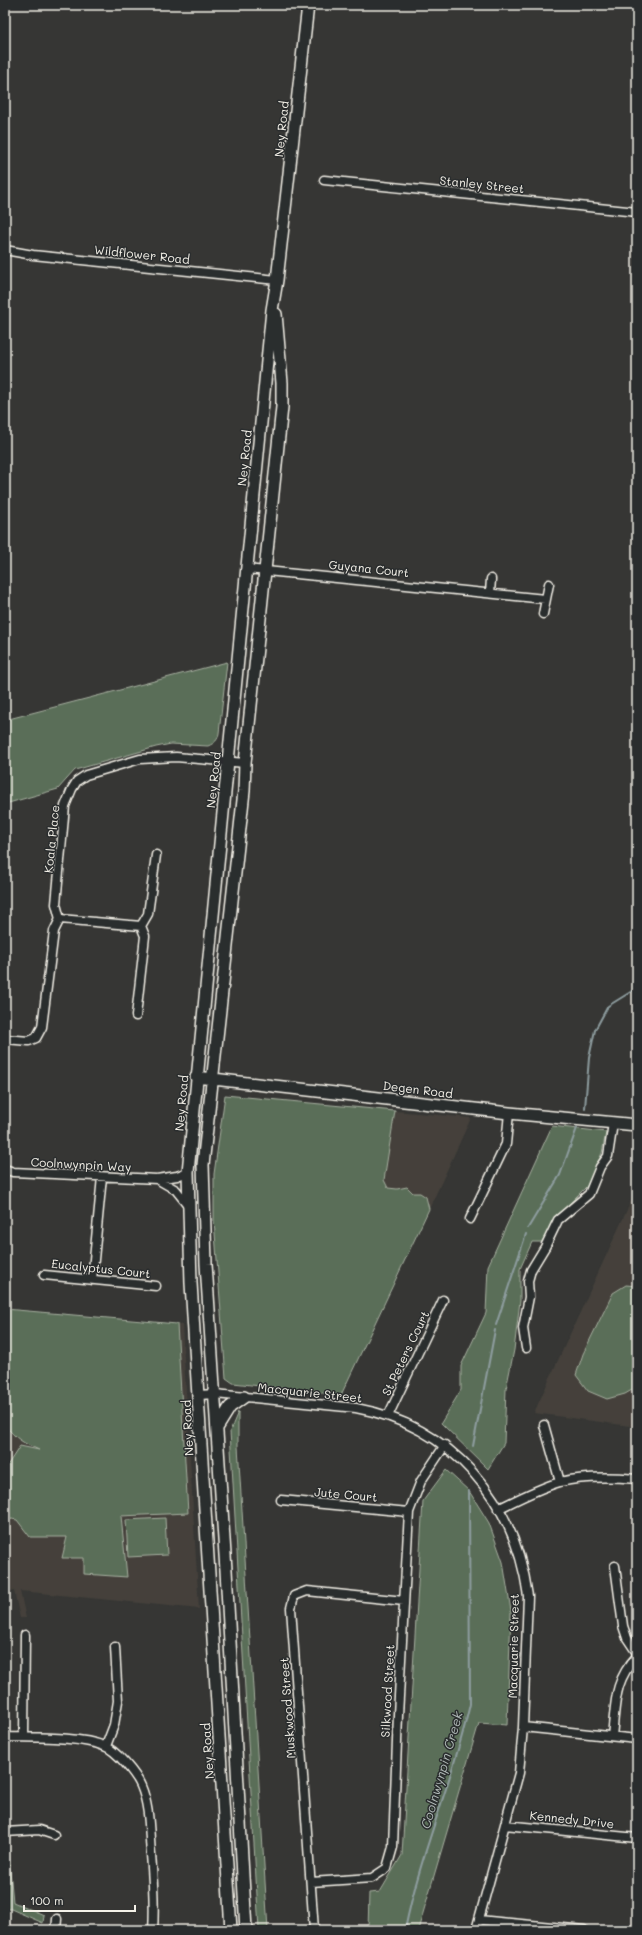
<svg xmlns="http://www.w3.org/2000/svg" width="642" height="1935" font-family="Mali,sans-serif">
<rect width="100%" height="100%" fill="#363634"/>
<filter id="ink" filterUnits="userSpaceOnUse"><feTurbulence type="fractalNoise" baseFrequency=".025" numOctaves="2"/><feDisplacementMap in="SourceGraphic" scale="8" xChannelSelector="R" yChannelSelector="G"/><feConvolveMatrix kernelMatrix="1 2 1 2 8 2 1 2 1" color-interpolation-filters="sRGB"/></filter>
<g filter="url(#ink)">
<path fill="#44413b" d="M395,1111L471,1118L413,1244L356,1237Z
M637,1188V1427L534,1413L538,1404Z
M5,1309L182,1325L199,1609L20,1591L26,1618H20L14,1591L5,1590Z"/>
<path fill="#5a6e59" stroke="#a7b0a0" d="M227,662L219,733C218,740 215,743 208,746L171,744L156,747L75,770L58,789L5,804V720Z
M225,1095L395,1111L384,1180L388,1188L397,1189L407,1187L413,1193H420L426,1197L429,1209L341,1395L233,1383L226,1378L214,1220V1174Z
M552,1126L606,1132L602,1153L587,1186L554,1219L542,1242H532L520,1269V1301L514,1350L506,1389L504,1443L488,1469L441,1423L461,1390V1366L486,1313L488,1266Z
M626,1285L637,1286V1387L625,1394L607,1399L588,1391L576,1375L583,1354L613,1293Z
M5,1309L177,1324L188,1513L121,1516L127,1577L84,1574V1558H62L67,1537H30L17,1520L12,1519L5,1521V1469L20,1446L39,1450C23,1443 16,1439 5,1425Z
M238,1412V1446L268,1930H259L230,1431Z
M446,1470L469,1491L489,1523L503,1562L511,1611L507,1725L479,1723L418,1930H368L369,1893L380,1892L402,1855L423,1501Z
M165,1518L167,1555L128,1557L126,1520Z
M5,1839H7L13,1902L44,1915L43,1923L11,1909H5Z"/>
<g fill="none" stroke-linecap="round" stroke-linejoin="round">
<path stroke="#8e9d9f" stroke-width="2" d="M585,1108L589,1058L595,1030L608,1006L637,988
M528,1228L560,1175L577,1128
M496,1325L526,1234
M473,1446L495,1330
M405,1930C420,1853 453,1781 470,1704L469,1491"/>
<defs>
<path id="street" d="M324,180L637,212
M5,250L33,255L277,280
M247,569L545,599
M490,593L491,579
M543,614L549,584
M60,919L141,926L145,936L136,1016
M141,926L148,914L156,855
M5,1039L29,1041L36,1038L42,1027L54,931L60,919L56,904L65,806L72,789L77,781L86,775L140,759L176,757L245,763
M5,1169L13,1172L157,1179L177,1176L188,1172
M157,1179L176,1190L188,1205
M470,1219L506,1144L509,1113
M44,1275L156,1286
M92,1280L102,1177
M526,1348L523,1328L529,1297L528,1281L531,1270L545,1247L558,1220L589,1194L600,1167L608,1156L613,1123
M199,1395L215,1394L356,1408C453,1426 515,1501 528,1596L523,1727L519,1773L476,1930
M388,1416L443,1300
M544,1425L560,1482
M281,1500L409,1512
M498,1509C518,1499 539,1488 560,1482C585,1476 612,1477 637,1479
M615,1566L623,1626L627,1638L637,1653
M523,1727L637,1739
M612,1736C616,1703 613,1682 637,1656
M5,1737C34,1738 78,1736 104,1746C116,1750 136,1774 141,1786C150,1807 149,1831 151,1854C153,1879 155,1905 153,1930
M24,1737L25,1635
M106,1746L114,1725L118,1701L115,1647
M505,1825L637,1838
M5,1832L39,1830L54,1835
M311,1882L372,1878L387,1868L393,1847L398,1715L409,1512L421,1481L445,1445
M479,1920L584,1930
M56,1930L57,1919
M314,1930L291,1608L294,1596L307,1591L404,1601"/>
<path id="secondary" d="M196,1077L509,1113L637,1125
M217,1428L230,1407L244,1397
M231,1930L191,1283L188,1172L272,310L277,280L308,5
M246,1930L226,1570L206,1264L203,1165L244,791L245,763L282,407V383L276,314"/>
</defs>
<use href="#street" stroke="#f4f1e8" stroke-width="11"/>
<use href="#secondary" stroke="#f4f1e8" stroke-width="14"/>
<use href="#street" stroke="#2a2d2e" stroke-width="8"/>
<use href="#secondary" stroke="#2a2d2e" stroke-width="11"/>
</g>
</g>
<g text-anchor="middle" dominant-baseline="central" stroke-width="3" stroke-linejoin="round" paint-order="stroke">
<g font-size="12" fill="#f4f1e8" stroke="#2a2d2e">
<text transform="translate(281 129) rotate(-84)">Ney Road</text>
<text transform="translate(482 184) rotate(6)">Stanley Street</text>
<text transform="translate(142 254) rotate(6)">Wildflower Road</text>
<text transform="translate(244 458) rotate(-84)">Ney Road</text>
<text transform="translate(369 568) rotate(6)">Guyana Court</text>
<text transform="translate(213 780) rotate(-84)">Ney Road</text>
<text transform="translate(51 839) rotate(-84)">Koala Place</text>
<text transform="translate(418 1089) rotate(7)">Degen Road</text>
<text transform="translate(181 1103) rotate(-85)">Ney Road</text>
<text transform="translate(81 1164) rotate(3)">Coolnwynpin Way</text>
<text transform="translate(101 1268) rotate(6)">Eucalyptus Court</text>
<text transform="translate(405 1353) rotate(-64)">St Peters Court</text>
<text transform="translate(310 1392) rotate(6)">Macquarie Street</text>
<text transform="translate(187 1428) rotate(-93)">Ney Road</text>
<text transform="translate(346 1494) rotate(5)">Jute Court</text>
<text transform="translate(513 1646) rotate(-89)">Macquarie Street</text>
<text transform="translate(387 1691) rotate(-87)">Silkwood Street</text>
<text transform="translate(287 1708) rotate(-94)">Muskwood Street</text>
<text transform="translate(207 1751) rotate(-94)">Ney Road</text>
<text transform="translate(572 1819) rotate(6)">Kennedy Drive</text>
</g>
<g font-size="13" font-style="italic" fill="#b0b9b7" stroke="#2a2d2e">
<text transform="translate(441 1770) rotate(-74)">Coolnwynpin Creek</text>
</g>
</g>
<rect width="642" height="1935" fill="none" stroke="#2a2d2e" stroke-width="20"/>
<rect x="10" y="10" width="622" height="1915" fill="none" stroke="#f4f1e8" stroke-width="1.5" filter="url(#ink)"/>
<path d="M24 1905v6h111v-6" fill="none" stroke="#f4f1e8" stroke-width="2"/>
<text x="30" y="1905" font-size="12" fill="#f4f1e8" stroke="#2a2d2e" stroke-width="3" paint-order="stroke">100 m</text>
</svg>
